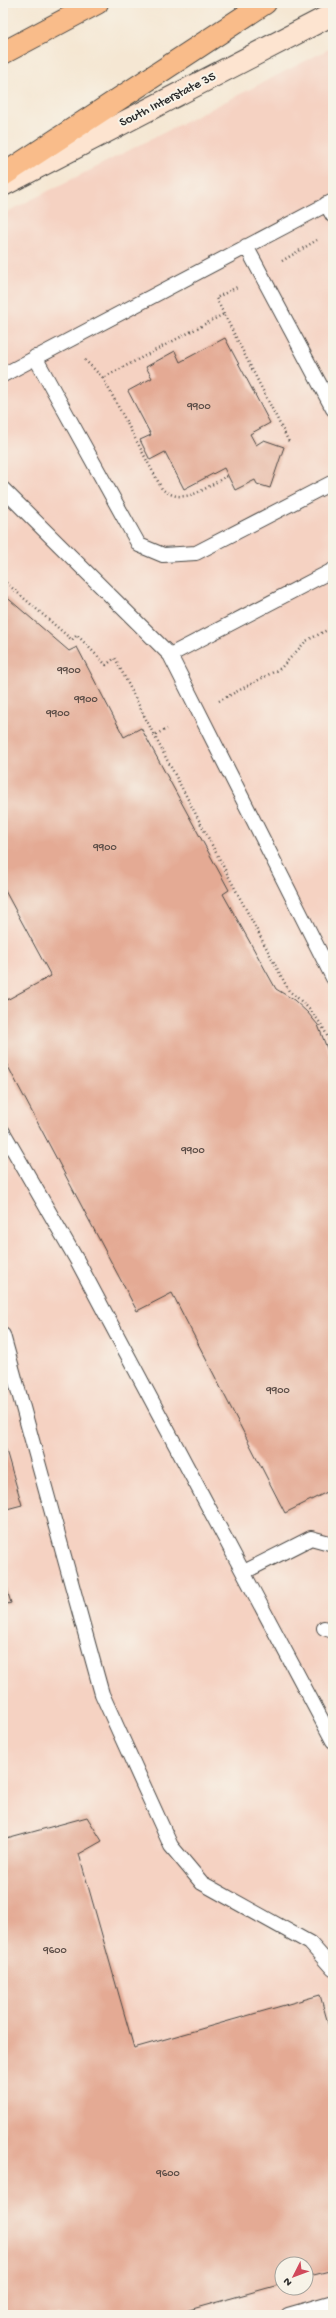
<svg xmlns="http://www.w3.org/2000/svg" width="336" height="2318" font-family="'Gochi Hand',sans-serif">
<rect width="100%" height="100%" fill="#f7f3e8"/>
<filter id="ink" filterUnits="userSpaceOnUse"><feTurbulence type="fractalNoise" baseFrequency=".025" numOctaves="2"/><feDisplacementMap in="SourceGraphic" scale="8" xChannelSelector="R" yChannelSelector="G"/><feConvolveMatrix kernelMatrix="1 2 1 2 8 2 1 2 1" color-interpolation-filters="sRGB"/></filter>
<filter id="wash" filterUnits="userSpaceOnUse"><feTurbulence type="fractalNoise" baseFrequency=".012" numOctaves="4" result="noise"/><feDisplacementMap in="SourceGraphic" scale="16" xChannelSelector="R" yChannelSelector="G"/><feGaussianBlur stdDeviation="0.9" result="paint"/><feColorMatrix in="noise" values="0 0 0 0 0 0 0 0 0 0 0 0 0 0 0 0 0 1.4 0 .05"/><feComposite in="paint" operator="in"/></filter>
<g filter="url(#wash)">
<rect width="100%" height="100%" fill="#f5e7d3"/>
<path fill="#f5d2c2" fill-rule="evenodd" d="M333,47V2315H3V214ZM282,2264H306V2288H282Z"/>
<g id="blocks">
<path fill="#e4aa94" d="M225,338L270,423L250,434L256,445L264,440L284,447L270,488L257,484L255,480L235,490L224,468L184,489L165,452L150,460L140,440L151,435L128,391L152,378L146,367L175,351L180,362Z
M3,594L69,651L77,647L124,737L141,728L229,890L223,894L276,989L294,1000L308,1013L318,1025L331,1059L333,1093V1489L285,1513L172,1293L137,1311L3,1057V1002L51,976L3,887Z
M3,1440L22,1505L3,1510Z
M3,1577L11,1603L3,1605Z
M87,1817L102,1841L79,1854L134,2048L320,1995L333,2041V2270L306,2277V2264H282V2284L171,2315H3V1840Z"/>
</g>
</g>
<g filter="url(#ink)">
<use href="#blocks" fill-opacity="0" stroke="#494744" stroke-width="1"/>
<g fill="none" stroke-linecap="round" stroke-linejoin="round">
<defs>
<path id="lane" d="M326,204L333,216
M246,246L333,409
M35,357L139,545L163,555L196,553L333,482
M3,375L333,201
M3,489L170,655L333,570
M170,655L333,978
M3,1132L78,1262L333,1741
M3,1335L102,1694L171,1846L202,1883L310,1943L333,1969
M244,1572L311,1538L333,1544
M324,1628L333,1631
M288,2315L333,2302"/>
<path id="secondary" d="M3,185L333,14"/>
<path id="highway" d="M3,53L97,3
M3,175L265,3"/>
</defs>
<use href="#lane" stroke="#494744" stroke-width="16"/>
<use href="#secondary" stroke="#494744" stroke-width="24"/>
<use href="#highway" stroke="#494744" stroke-width="24"/>
<path stroke="#494744" stroke-width="2.5" stroke-dasharray="1 3" stroke-linecap="butt" d="M282,261L317,240
M224,314L216,298L237,287
M85,360L103,378L224,314L289,442
M103,378L162,489C185,507 206,487 227,476
M3,580L72,640L77,635L106,665L115,658L154,735L167,729
M219,701L281,668L306,641L333,627
M154,735L289,991C311,1008 326,1026 333,1052"/>
<use href="#lane" stroke="#fff" stroke-width="14"/>
<use href="#secondary" stroke="#fde4d0" stroke-width="22"/>
<use href="#highway" stroke="#f9bc8a" stroke-width="22"/>
</g>
</g>
<g text-anchor="middle" dominant-baseline="central" stroke-width="4" stroke-linejoin="round" paint-order="stroke">
<g font-size="11" fill="#594b45">
<text x="199" y="407">9900</text>
<text x="69" y="671">9900</text>
<text x="86" y="700">9900</text>
<text x="58" y="714">9900</text>
<text x="105" y="848">9900</text>
<text x="193" y="1151">9900</text>
<text x="278" y="1391">9900</text>
<text x="55" y="1951">9600</text>
<text x="168" y="2174">9600</text>
</g>
<g font-size="13" fill="#2b2b2b" stroke="#f7f3e8">
<text transform="translate(168 100) rotate(-27)">South Interstate 35</text>
</g>
</g>
<rect width="336" height="2318" fill="none" stroke="#f7f3e8" stroke-width="16"/>
<g transform="translate(294 2276) rotate(228)"><circle r="19" fill="#f7f3e8" stroke="#a5a39c"/>
<path d="M0-3L7 15L0 10L-7 15Z" fill="#d1495b"/>
<text y="-6" font-size="11" font-weight="bold" text-anchor="middle" fill="#2b2b2b">N</text>
</g>
</svg>
